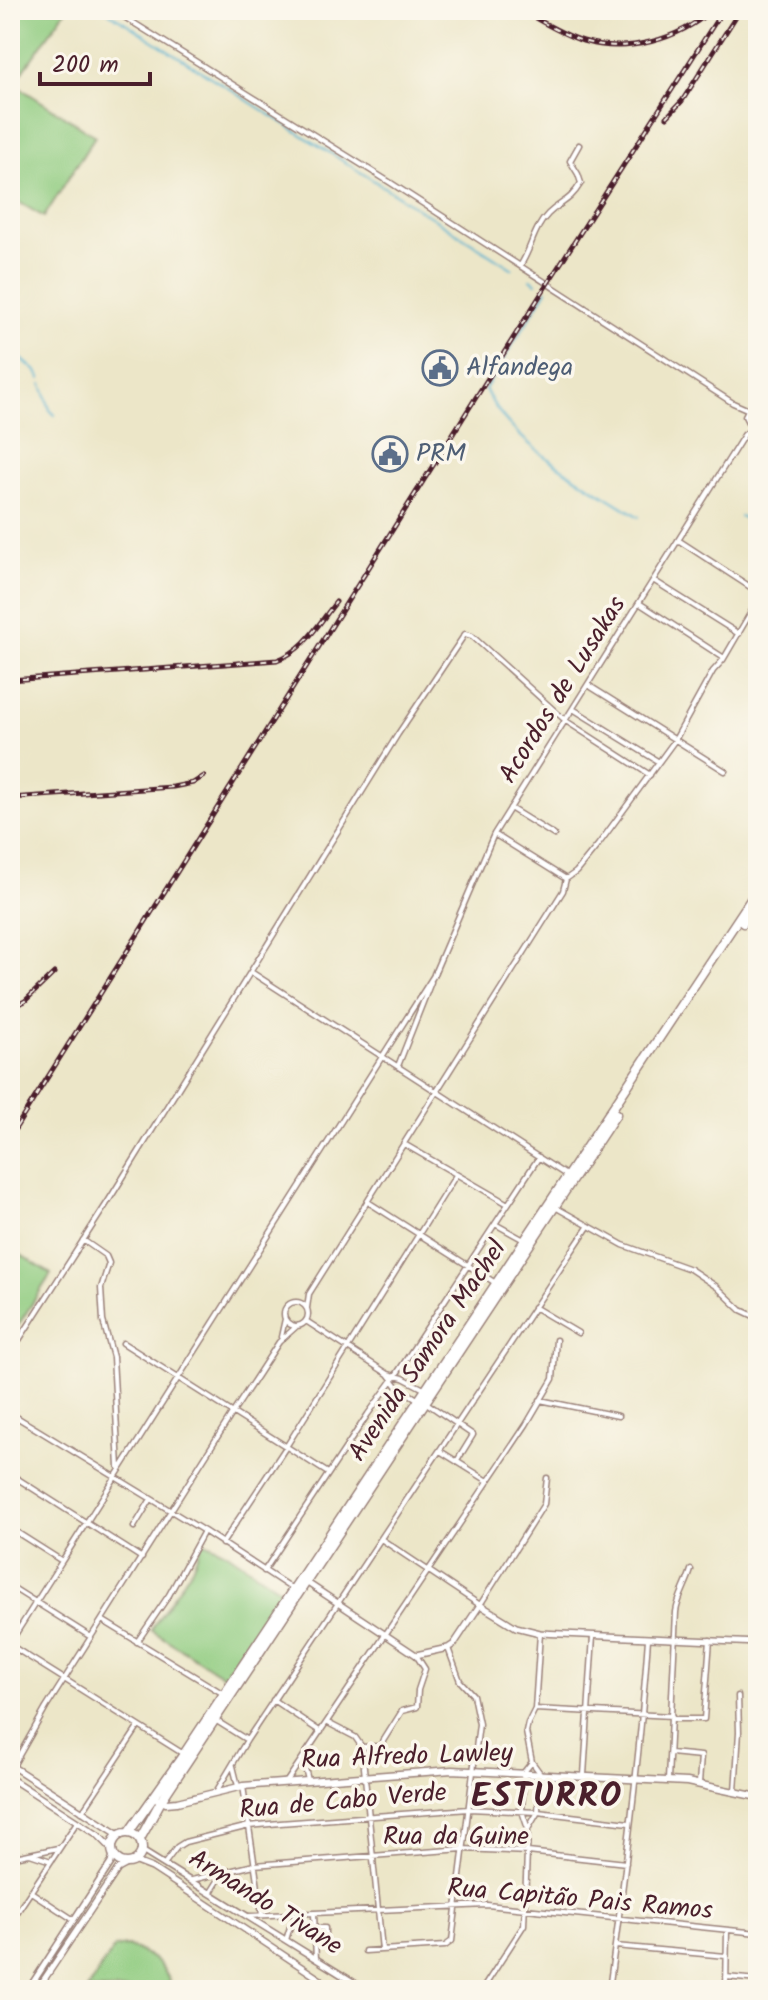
<svg xmlns="http://www.w3.org/2000/svg" width="768" height="2000" font-family="Kalam,sans-serif">
<rect width="100%" height="100%" fill="#fbf7ec"/>
<filter id="ink" filterUnits="userSpaceOnUse"><feTurbulence type="fractalNoise" baseFrequency=".0125" numOctaves="2"/><feDisplacementMap in="SourceGraphic" scale="16" xChannelSelector="R" yChannelSelector="G"/><feConvolveMatrix kernelMatrix="1 2 1 2 8 2 1 2 1" color-interpolation-filters="sRGB"/></filter>
<filter id="wash" filterUnits="userSpaceOnUse"><feTurbulence type="fractalNoise" baseFrequency=".006" numOctaves="4" result="noise"/><feDisplacementMap in="SourceGraphic" scale="32" xChannelSelector="R" yChannelSelector="G"/><feGaussianBlur stdDeviation="1.8" result="paint"/><feColorMatrix in="noise" values="0 0 0 0 0 0 0 0 0 0 0 0 0 0 0 0 0 1.4 0 .05"/><feComposite in="paint" operator="in"/></filter>
<g filter="url(#wash)">
<rect width="100%" height="100%" fill="#ece6c8"/>
<path fill="#91cc81" stroke="#6e7656" stroke-width="2" d="M10,10H66L14,84L95,136L44,217L10,197Z
M10,1248L51,1274L10,1338Z
M205,1542L226,1552L284,1592L229,1679L151,1630L192,1568L202,1543Z
M127,1946C147,1953 162,1962 170,1982L165,1990H87L114,1948Z"/>
<g fill="none" stroke-linecap="round" stroke-linejoin="round">
<path stroke="#52b0d0" stroke-width="2" d="M105,10L513,269
M531,279L536,283
M547,290L485,389C513,448 586,482 639,517
M10,349L37,372L41,379
M42,384L50,410L55,415
M740,516L758,526"/>
</g>
</g>
<g filter="url(#ink)">
<g fill="none" stroke-linecap="round" stroke-linejoin="round">
<defs>
<path id="minor" d="M113,10L391,183L733,403L749,410
M520,266C531,250 533,229 548,214C561,201 569,203 581,183L578,174L570,161L579,145
M678,540L758,592
M653,580L739,634
M639,603L724,658
M588,685L725,771
M573,709L659,762
M510,808L554,835
M494,834L566,879
M251,972L566,1175
M434,974L494,834L744,435L755,426
M398,1066L431,982
M404,1144L508,1204
M368,1202L494,1282
M555,1207L623,1245L690,1269L717,1287L741,1310L758,1318
M495,1224L524,1240
M83,1240L106,1256L109,1263L101,1288L103,1321L113,1357L119,1467
M284 1314a12 12 0 1 1 24 0a12 12 0 1 1-24 0Z
M534,1307L578,1333
M307,1308L309,1294L563,891L566,879L576,872L598,845L675,740L713,671L723,660L758,600
M306,1321L388,1374L403,1378L424,1389
M281,1337L285,1319
M123,1343L328,1473
M10,1354L109,1200L398,734L465,634L472,636L566,721L650,775
M388,1374L398,1387L419,1400
M540,1400L618,1416
M425,1402L473,1435L457,1461
M10,1413L204,1531L291,1588
M440,1451L488,1481
M10,1474L142,1558
M134,1527L151,1499
M10,1528L62,1561L434,975
M381,1539L480,1605L544,1504L547,1478
M222,1544L286,1447L456,1175
M264,1571L368,1414L392,1381L539,1157
M10,1586L91,1637
M102,1620L222,1693
M137,1642L169,1595L204,1531
M10,1643L62,1561
M10,1645L182,1753
M273,1700L321,1732
M535,1709L672,1716
M672,1719H704L710,1640
M215,1720L247,1740
M328,1723L355,1737L362,1747L382,1950
M362,1747L380,1746L402,1711L417,1707L418,1690L425,1669L416,1655
M670,1753L701,1756L699,1783
M303,1760L308,1780
M13,1766L46,1708L232,1414L279,1342L297,1326
M233,1766L238,1786
M584,1775L593,1636
M668,1780L676,1612C678,1597 687,1584 691,1570
M287,1781L526,1425L553,1379L556,1340
M243,1786L262,1915
M735,1791L739,1732L738,1696
M216,1792L247,1740L588,1227
M82,1812L139,1726
M528,1829L538,1812L540,1773L532,1762L526,1732L528,1723L535,1709L540,1633
M30,1854L51,1861
M10,1858L58,1848
M165,1863L177,1847L185,1842L249,1826L280,1823L469,1809L538,1812L629,1823
M192,1880L254,1865L463,1849L528,1852L626,1863
M31,1892L74,1920
M211,1892L223,1873
M314,1914L316,1959
M249,1916L487,1905L758,1933
M10,1923L77,1822
M315,1928H325V1941H316
M286,1940L290,1927L302,1915
M615,1946L726,1956
M365,1951L445,1946L452,1941L479,1724L473,1695L460,1681L448,1648
M726,1977L758,1980
M482,1990L524,1925L528,1829L522,1811L524,1772L532,1762
M609,1990C625,1873 640,1756 648,1639
M726,1990L727,1930"/>
<path id="tertiary" d="M306,1582L416,1655L448,1648L454,1644L480,1605L516,1627L540,1633L758,1643
M10,1765L119,1835
M10,1778L98,1835L112,1849
M142,1851L366,1990
M134,1861L152,1868L178,1885L336,1990
M28,1990L111,1863L113,1855
M37,1990L118,1869L129,1863"/>
<path id="secondary" d="M758,409L749,410L746,416L750,424L758,425
M159,1800L166,1803L177,1802L243,1786L452,1770L687,1782L758,1797"/>
<path id="trunk" d="M743,923L758,900
M129,1832L184,1754L758,889
M112 1848a15 15 0 1 1 30 0a15 15 0 1 1-30 0Z
M140,1839L161,1801L616,1114"/>
</defs>
<use href="#minor" stroke="#9b827a" stroke-width="7"/>
<use href="#tertiary" stroke="#9b827a" stroke-width="8"/>
<use href="#secondary" stroke="#9b827a" stroke-width="9"/>
<use href="#trunk" stroke="#9b827a" stroke-width="11"/>
<use href="#minor" stroke="#fff" stroke-width="4"/>
<use href="#tertiary" stroke="#fff" stroke-width="5"/>
<use href="#secondary" stroke="#fff" stroke-width="6"/>
<use href="#trunk" stroke="#fff" stroke-width="8"/>
<defs>
<path id="rail" d="M521,10C541,21 561,34 583,41C627,54 678,40 712,10
M667,117L682,101L740,10
M10,680L277,660C305,650 318,624 336,602
M10,798L173,787L193,783L204,776
M10,1009L25,1001L54,973
M10,1137L548,283L723,10"/>
</defs>
<use href="#rail" stroke="#4a1f2b" stroke-width="5"/>
<use href="#rail" stroke="#fbf7ec" stroke-width="2" stroke-dasharray="6" stroke-linecap="butt"/>
</g>
</g>
<defs>
<symbol id="civic-ring" viewBox="-11 -11 22 22"><circle r="9.5" fill="#fbf7ec" stroke="#5c6f8a" stroke-width="1.5"/><path d="M-.6-6.5H3V-4.5H.6V-3L4-1V1h2V6H-6V1h2V-1L-.6-3ZM-1.2 2.5V6h2.4V2.5Z" fill="#5c6f8a"/></symbol>
</defs>
<g fill-rule="evenodd">
<use href="#civic-ring" x="420" y="348" width="40" height="40"/>
<use href="#civic-ring" x="370" y="434" width="40" height="40"/>
</g>
<g text-anchor="middle" dominant-baseline="central" stroke-width="7" stroke-linejoin="round" paint-order="stroke">
<g font-size="26" fill="#4e5e75" stroke="#fbf7ec" text-anchor="start">
<text x="466" y="368">Alfandega</text>
<text x="416" y="454">PRM</text>
</g>
<g font-size="26" fill="#4a1f2b" stroke="#fbf7ec">
<text transform="translate(563 690) rotate(-58)">Acordos de Lusakas</text>
<text transform="translate(428 1351) rotate(-56)">Avenida Samora Machel</text>
<text transform="translate(407 1757) rotate(-2)">Rua Alfredo Lawley</text>
<text transform="translate(343 1802) rotate(-5)">Rua de Cabo Verde</text>
<text x="456" y="1837">Rua da Guine</text>
<text transform="translate(580 1900) rotate(5)">Rua Capitão Pais Ramos</text>
<text transform="translate(265 1903) rotate(32)">Armando Tivane</text>
</g>
<g font-size="34" font-weight="bold" letter-spacing="2" fill="#4a1f2b" stroke="#fbf7ec">
<text x="547" y="1797">ESTURRO</text>
</g>
</g>
<rect width="768" height="2000" fill="none" stroke="#fbf7ec" stroke-width="40"/>
<path d="M40 72v12h110v-12" fill="none" stroke="#4a1f2b" stroke-width="4"/>
<text x="52" y="72" font-size="24" fill="#4a1f2b" stroke="#fbf7ec" stroke-width="6" paint-order="stroke">200 m</text>
</svg>
